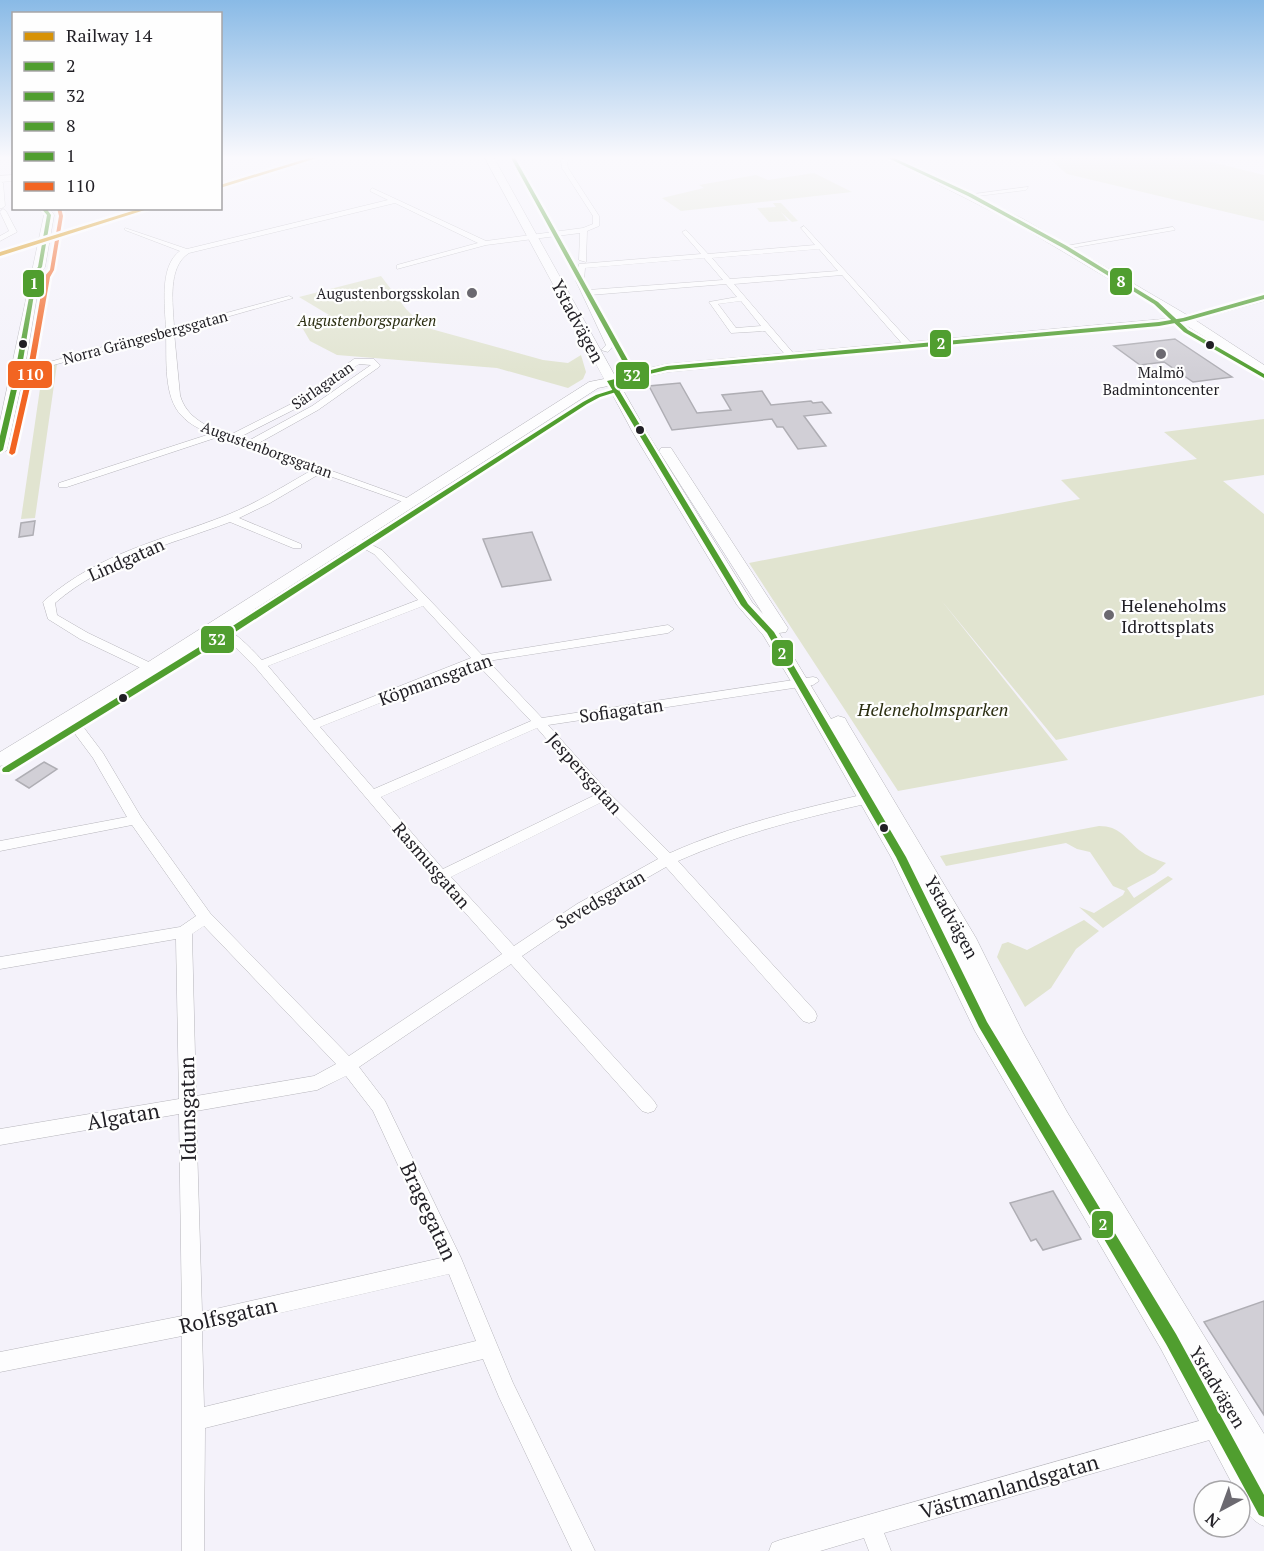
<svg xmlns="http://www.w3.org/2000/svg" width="1264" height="1551" font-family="'PT Serif',serif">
<rect width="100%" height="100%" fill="#f4f2fa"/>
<path fill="#e1e4d0" d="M1049,158H1195L1264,175V221L1067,174Z
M814,173L852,192L681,211L662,198L704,188L699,185L756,175L768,180Z
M773,203H781L798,221L792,222L781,212L788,221L769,222L757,208L776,207Z
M381,276L406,309L424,327L543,360L568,363L581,355L586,372L583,379L568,388L497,368L337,355L310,341L300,324L329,315L299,297Z
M57,364L35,518L21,519L43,368Z
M1264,419V475L1223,481L1264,514V695L1056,740L941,600L1068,760L898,791L749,563L1080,499L1061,480L1197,459L1164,432Z
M1099,826C1120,826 1125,838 1139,850C1147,856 1157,860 1166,863L1155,873L1127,888L1134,898L1168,876L1173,879L1103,928L1079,907L1094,913L1123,895L1125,891L1113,886L1090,852L1077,849L1066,843L946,866L940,856Z
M1084,920L1099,931L1076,949L1051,988L1025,1007L997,957L1002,944L1008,942L1027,950Z"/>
<path fill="#d1cfd6" stroke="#afaeb4" stroke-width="1.5" d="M1175,339L1232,377L1193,382L1164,362L1140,365L1114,346Z
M680,383L697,413L731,410L722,395L762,391L771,405L811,401L813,403L822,402L831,413L804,416L826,446L798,449L783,427H777L772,419L672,430L649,386Z
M35,521L33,535L19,537L21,523Z
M532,532L551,580L502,587L483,539Z
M44,762L57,769L29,788L16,780Z
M1053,1191L1081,1239L1043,1250L1036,1239L1031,1241L1010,1203Z
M1264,1301V1415L1204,1322Z"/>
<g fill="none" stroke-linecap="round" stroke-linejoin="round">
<defs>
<path id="street" d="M564,158H572L567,162L568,168L599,216V226L587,231L586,262L579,260L580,233L486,245L397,269V265L478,243L395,203L189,253C167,267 173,304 174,327L289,296L293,298L174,332L180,395C186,418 209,428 230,435L295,402L354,359H374L380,365L379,367L318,410L257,444L418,502L413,505L409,504L321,473L270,503L239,518L301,544V548H293L230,522C169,545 106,559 55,603L57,615L88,633L155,665L157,668L155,671H147L80,639L48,619L43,602L45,600C101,552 161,541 227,515C257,503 284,486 312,470L218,437L67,487H59V483L210,434C200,429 189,424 182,416C163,397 167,359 166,334L21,374L14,372L166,329C165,306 159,266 180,251L125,230V228L187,249L388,200L370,191L372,188L486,241L583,228L593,224V216L562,168L561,161ZM359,364L371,365L312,406L248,441L238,438L301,406Z
M0,181L3,183L5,206L2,208H0Z
M1028,187L1026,190L970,197L967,195Z
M3,209L6,211L17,232L0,241V236L9,231L0,212Z
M804,226L912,344V348H906L842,275L734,284L794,354V358H788L765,331L731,333L709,302L737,297L726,284L590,295L614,345L608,352L601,350L606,345L576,281L579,264L701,254L682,232L686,230L708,254L815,245L801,228ZM819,249L838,271L730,279L712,258ZM704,258L723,280L588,290L584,281L585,268ZM741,301L761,326L736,328L718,304Z
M1173,227L1175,230L1065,249L1061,247Z
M354,536L382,550L482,655L668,625L674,629L668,633L488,661L542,718L813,677L817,678L819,681L813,685L548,725L609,793L670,853C735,824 805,808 874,792L881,797L874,802C807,817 741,833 678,861L815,1011L817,1016L815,1021L809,1023L803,1021L666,867L587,912L522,956L654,1101L657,1106L654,1111L648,1113L642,1111L511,964L359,1067L385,1101L461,1258L513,1383L595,1551H572L499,1397L483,1359L205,1428L204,1551H182V1336L0,1372V1352L182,1316L179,1114L0,1145V1129L179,1099L176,939L0,969V957L180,927L196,916L132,825L0,851V841L127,817L93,758L64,719L65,716H75L103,753L141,817L210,913L349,1056L502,954L436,880L256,668L231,643L208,628L210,626C228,622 250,648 262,660L418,600L374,554L350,541L349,539ZM423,606L471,658L314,720L268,666ZM477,664L531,721L374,789L320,727ZM537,728L595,795L443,869L381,797ZM602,802L658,859L577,904L514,946L451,877ZM204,926L336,1064L314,1076L196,1096L192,934ZM346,1076L373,1111L441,1258L202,1312L196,1111L317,1090ZM449,1274L476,1341L204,1407L202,1331Z
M1220,1415L1228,1418L1231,1426L1228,1434L1220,1437L884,1533L891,1551H869L864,1538L820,1551H769L772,1543L780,1540Z"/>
<path id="secondary" d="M485,158H494L615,376L667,364L1175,318L1015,223L886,158H897L1023,219L1187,315L1264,294V301L1195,320L1264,365V374L1184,324L667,372L619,383L646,431L752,602L763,614L659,451L661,448H671L788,628L786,632L779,633L831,719L838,716L845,718L847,722L976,938L1023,1033L1067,1112L1264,1434V1526C1251,1521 1240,1506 1240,1491H1236L1161,1349L975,1031L891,857L792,683L763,635L737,605L632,431L608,386L598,388L157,672L7,764L0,766V752L145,664L589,382L604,379Z
M14,175V181L0,182V176Z
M38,208H49L54,215L45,267L41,272L24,372L7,450L0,454V421L44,215Z"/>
</defs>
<use href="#street" stroke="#b6b5bb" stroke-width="1"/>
<use href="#secondary" stroke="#b6b5bb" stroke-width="1"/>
<use href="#street" fill="#fdfdfe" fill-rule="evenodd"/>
<use href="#secondary" fill="#fdfdfe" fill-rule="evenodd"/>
<path stroke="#cccbce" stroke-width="2" stroke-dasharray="5 5" stroke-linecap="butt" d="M220,185L310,158
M0,252L144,208"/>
<defs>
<path id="bus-1" d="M1264,295V299L1186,321L1159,326L667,370L614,382L748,604L774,632L906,857L987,1022L1176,1334L1264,1495V1517L1259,1515L1166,1344L979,1027L896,857L767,633L741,605L607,381L667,366L1159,322L1183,318Z"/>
<path id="bus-2" d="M511,158H515L635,373L636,380L632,387L600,397L587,404L223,640L9,772H3L2,770L3,768L217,636L583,402L596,395L628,385L630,380L629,373Z"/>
<path id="bus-3" d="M888,158H894L972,194L1067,246L1158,302L1188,330L1264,374V378L1184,332L1154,304L1063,248L968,196Z"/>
<path id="bus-4" d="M46,208L51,215L42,267L38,271L21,372L3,450L0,452V436L15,372L34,271L38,267L47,215L41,208Z"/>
<path id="bus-5" d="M57,208H61L63,216L54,270L50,277L33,374L15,453L12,455L9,453L27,374L44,277L50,270L59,216Z"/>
</defs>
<use href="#bus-1" stroke="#fefefe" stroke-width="5"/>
<use href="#bus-2" stroke="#fefefe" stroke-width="5"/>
<use href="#bus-3" stroke="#fefefe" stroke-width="5"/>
<use href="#bus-4" stroke="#fefefe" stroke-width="5"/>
<use href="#bus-5" stroke="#fefefe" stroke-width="5"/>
<use href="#bus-1" fill="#509e2f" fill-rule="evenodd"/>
<use href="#bus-2" fill="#509e2f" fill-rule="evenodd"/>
<use href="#bus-3" fill="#509e2f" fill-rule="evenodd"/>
<use href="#bus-4" fill="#509e2f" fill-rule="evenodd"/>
<use href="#bus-5" fill="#f26522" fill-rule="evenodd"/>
<defs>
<path id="rail-1" d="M309,158H317L220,188V185Z
M142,208H151L0,256V252Z"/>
</defs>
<use href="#rail-1" stroke="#fefefe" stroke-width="5"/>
<use href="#rail-1" fill="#d79206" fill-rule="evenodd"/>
</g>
<linearGradient id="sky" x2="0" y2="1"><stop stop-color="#89bae6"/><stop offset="0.42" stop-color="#faf9fd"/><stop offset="1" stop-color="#faf9fd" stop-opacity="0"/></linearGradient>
<rect width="1264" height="375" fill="url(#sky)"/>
<g fill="#6b6970" stroke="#fefefe" stroke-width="2">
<circle cx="472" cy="293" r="6"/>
<circle cx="1161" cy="354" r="6"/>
<circle cx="1109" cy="615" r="6"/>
</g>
<g fill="#211f25" stroke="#fefefe" stroke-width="2">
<circle cx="23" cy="344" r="5"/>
<circle cx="1210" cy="345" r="5"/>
<circle cx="640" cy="430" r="5"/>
<circle cx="123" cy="698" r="5"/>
<circle cx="884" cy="828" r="5"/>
</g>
<g text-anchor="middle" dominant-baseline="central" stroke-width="4.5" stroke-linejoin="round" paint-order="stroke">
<g font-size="15" fill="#211f25" stroke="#fefefe" text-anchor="end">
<text x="460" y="293">Augustenborgsskolan</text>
<text x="1161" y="372" text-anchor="middle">Malmö<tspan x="1161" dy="17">Badmintoncenter</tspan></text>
</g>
<g font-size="15" font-style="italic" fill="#2a2d10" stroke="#fefefe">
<text x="367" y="320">Augustenborgsparken</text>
</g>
<g font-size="15" fill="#211f25" stroke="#fefefe">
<text transform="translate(145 337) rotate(-15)">Norra Grängesbergsgatan</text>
<text transform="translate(322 385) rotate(-35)">Särlagatan</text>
<text transform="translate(267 449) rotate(20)">Augustenborgsgatan</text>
</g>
<g font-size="18" fill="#211f25" stroke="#fefefe">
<text transform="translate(578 321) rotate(62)">Ystadvägen</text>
<text transform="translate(126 559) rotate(-24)">Lindgatan</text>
<text transform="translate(435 679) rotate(-20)">Köpmansgatan</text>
<text transform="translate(621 710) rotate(-8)">Sofiagatan</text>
<text transform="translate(585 773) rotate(48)">Jespersgatan</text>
<text transform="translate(432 865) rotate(49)">Rasmusgatan</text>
<text transform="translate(600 899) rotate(-30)">Sevedsgatan</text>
<text transform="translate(952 917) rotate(61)">Ystadvägen</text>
<text transform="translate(1218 1387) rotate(59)">Ystadvägen</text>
</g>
<g font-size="18" fill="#211f25" stroke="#fefefe" text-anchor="start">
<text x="1121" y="605">Heleneholms<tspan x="1121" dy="21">Idrottsplats</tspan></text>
</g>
<g font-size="18" font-style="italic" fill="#2a2d10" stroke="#fefefe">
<text x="933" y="709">Heleneholmsparken</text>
</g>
<g font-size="21" fill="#211f25" stroke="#fefefe">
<text transform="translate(187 1109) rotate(-91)">Idunsgatan</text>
<text transform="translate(123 1116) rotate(-10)">Algatan</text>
<text transform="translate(429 1211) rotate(65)">Bragegatan</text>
<text transform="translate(228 1315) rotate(-13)">Rolfsgatan</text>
<text transform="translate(1009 1486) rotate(-16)">Västmanlandsgatan</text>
</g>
</g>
<g stroke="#fefefe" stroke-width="2">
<rect x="1109" y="267" width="24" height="29" rx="6" fill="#509e2f"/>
<rect x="22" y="269" width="23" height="29" rx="6" fill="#509e2f"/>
<rect x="929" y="329" width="23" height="29" rx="6" fill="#509e2f"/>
<rect x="7" y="360" width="46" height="29" rx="6" fill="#f26522"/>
<rect x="615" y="361" width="35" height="29" rx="6" fill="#509e2f"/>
<rect x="200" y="625" width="35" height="29" rx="6" fill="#509e2f"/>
<rect x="771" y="639" width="23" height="28" rx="6" fill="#509e2f"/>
<rect x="1091" y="1210" width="23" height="29" rx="6" fill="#509e2f"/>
</g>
<g font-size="16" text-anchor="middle" font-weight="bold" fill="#fff">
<text x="1121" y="287">8</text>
<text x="34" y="289">1</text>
<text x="941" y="349">2</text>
<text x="30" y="380">110</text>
<text x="632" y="381">32</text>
<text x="217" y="645">32</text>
<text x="782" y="659">2</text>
<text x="1103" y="1230">2</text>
</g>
<rect x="12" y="12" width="210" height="198" fill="#fefefe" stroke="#a6a5a7" stroke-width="1.5"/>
<rect x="24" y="32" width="30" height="9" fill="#d79206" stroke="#a6a5a7" stroke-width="1.5"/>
<text x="66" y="42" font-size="18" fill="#211f25">Railway 14</text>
<rect x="24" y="62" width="30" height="9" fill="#509e2f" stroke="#a6a5a7" stroke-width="1.5"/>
<text x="66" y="72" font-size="18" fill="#211f25">2</text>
<rect x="24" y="92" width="30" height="9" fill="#509e2f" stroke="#a6a5a7" stroke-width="1.5"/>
<text x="66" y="102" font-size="18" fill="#211f25">32</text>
<rect x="24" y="122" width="30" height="9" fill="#509e2f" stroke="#a6a5a7" stroke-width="1.5"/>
<text x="66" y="132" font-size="18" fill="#211f25">8</text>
<rect x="24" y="152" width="30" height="9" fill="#509e2f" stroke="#a6a5a7" stroke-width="1.5"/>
<text x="66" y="162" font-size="18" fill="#211f25">1</text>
<rect x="24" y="182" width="30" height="9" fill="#f26522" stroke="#a6a5a7" stroke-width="1.5"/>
<text x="66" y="192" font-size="18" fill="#211f25">110</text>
<g transform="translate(1222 1509) rotate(221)"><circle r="28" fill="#fefefe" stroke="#a6a5a7" stroke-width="1.5"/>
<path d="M0-4.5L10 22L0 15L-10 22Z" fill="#6b6970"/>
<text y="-9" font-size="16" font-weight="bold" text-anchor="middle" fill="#211f25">N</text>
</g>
</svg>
